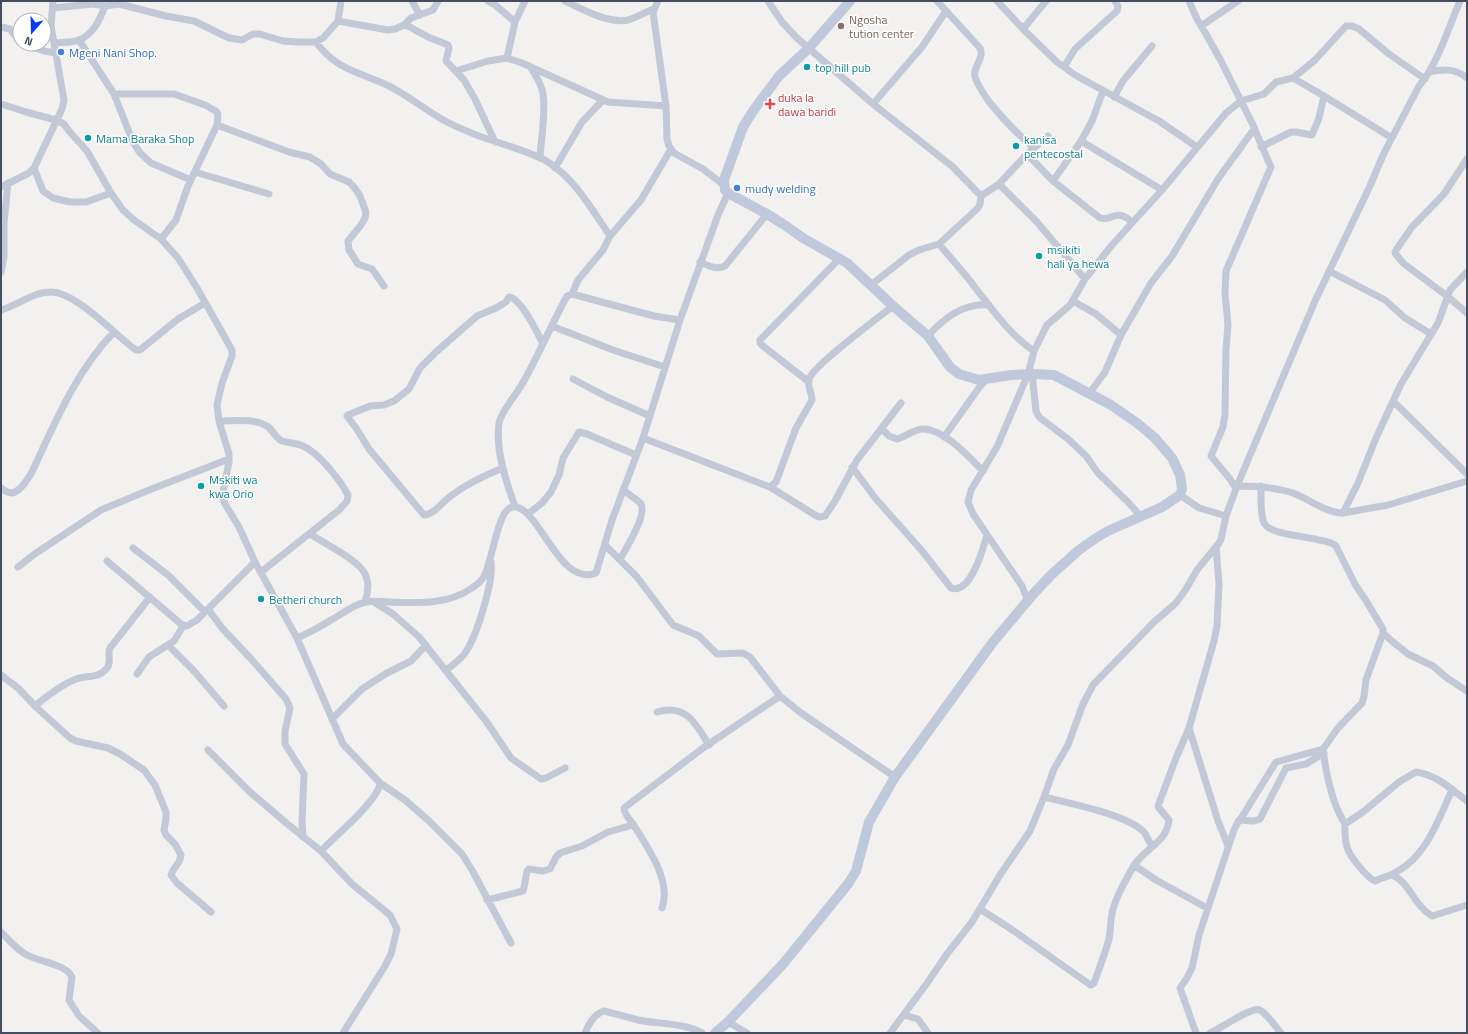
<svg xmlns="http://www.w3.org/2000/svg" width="1468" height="1034" font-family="'Titillium Web',sans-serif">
<rect width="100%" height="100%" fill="#f3f0f0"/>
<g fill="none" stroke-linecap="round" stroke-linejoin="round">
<path stroke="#c2c8d6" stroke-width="7" d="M412,1L420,15
M488,1L494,4L515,22
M565,1C582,9 608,24 628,20C636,18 644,13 651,10
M658,1L653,12L666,106L667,139L669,146L674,153L703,169L724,185
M768,1L782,22L797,38L873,104L953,167L981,196L980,204L978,208L939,244L919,250L909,255L871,285
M937,1L980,48C985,59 972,67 975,77C977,85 983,92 987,99C1001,117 1016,133 1034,148
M997,1L1026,32L1057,62L1075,75L1159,121L1197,147
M1189,1L1197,19L1206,34L1221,61L1252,123L1271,167L1226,271L1225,293L1228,325L1226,349L1225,414L1223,427L1211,456L1230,479L1236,489
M53,8L93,4L105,6L119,4L166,16L194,21L229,38L242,40L253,34H260L283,41L297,42H316L323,38L338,21L388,30L395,29L404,25L408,26L428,37L448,45L449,48L446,61L464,80L475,99L495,142
M338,21L341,1
M404,25L411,18L433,10L438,1
M1201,26L1238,1
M1,27L10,29L20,42
M1023,29L1046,1
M79,40L114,94L133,142L140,153L151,163L191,180
M316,42C335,69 359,72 387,85C408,95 426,111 447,122C463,130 480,137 497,142C514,148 533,153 548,162C576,180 592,210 610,236
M54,43C62,42 72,43 79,40C94,34 100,19 105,6
M25,44L44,51L56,53
M507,58L515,22L525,1
M1064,67L1075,49L1117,11L1118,6L1115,1
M531,68C536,76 542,85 543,94C546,115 541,138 540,158
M456,71L488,61L507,58L522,63L608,102L666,106
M1429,72C1443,69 1455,68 1467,78
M1293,78L1324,96L1392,138
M114,94H174L205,105L216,111L218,114L217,125L188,186L176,220L161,239
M1114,97L1123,81L1152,46
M1,104L26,112L56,120L64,124L69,131L87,151L111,193L123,210L134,220L161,239L178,258L197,288L232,350V356L222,383L217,405L219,421L229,454V462L222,497L225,504L239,527L255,562L297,638L343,744L380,783C379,800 334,837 321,851
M873,104L922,47L946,11
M217,125L289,152L310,157L321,164L330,174L349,182L354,187L360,196L366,212L365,218L361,225L348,241L349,250L358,264L372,269L384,286
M1081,141L1162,190
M1261,147L1291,132H1296L1312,135L1319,118L1324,96
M1027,154L1053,181L1100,218C1112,222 1115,207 1132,222
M1467,159L1444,194L1412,227L1396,250L1395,253L1403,263L1447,296L1467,313
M34,168L43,191L53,198L70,202H86L111,193
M555,168L582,122L603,100
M195,172L269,194
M1053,181L1081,141L1092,121L1103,91
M999,184L1037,222L1085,279
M1,187L29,173L34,168L62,109L64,100L51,26L53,1
M981,196L999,184L1027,154L1048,136
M939,244C948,255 958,266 967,277C986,301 1008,334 1034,351
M700,262C709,266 716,270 725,266L767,214
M1329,271L1385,300L1405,318L1431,334
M1,272L4,257V223L8,183
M572,294L578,280L603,250L610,236L641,200L671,149
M1073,301L1096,314L1121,335
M1,310C17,306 33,292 50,292C75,291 115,335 136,350H140L178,319L205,303
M552,326L613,350L665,367
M928,336C944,318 963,303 989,305
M1032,374L1036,411L1039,417L1068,439L1086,456L1098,473L1129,503L1141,517
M573,379L607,397L650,416
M809,382L763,346L760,343V340L840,258
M1089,394L1105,372L1121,335L1151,283L1172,256L1218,179L1254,129
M1393,401L1467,474
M219,421C234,421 254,418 267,426C273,430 275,438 282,441C289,443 296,443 303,446C319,453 340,480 348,495L347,501L339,510L261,572
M882,429L889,436L897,439C905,437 914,429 923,429C944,429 969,457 983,471
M944,437L981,385L987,379
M643,438L770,487L776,482L796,428L812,400C812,393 807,386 809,379C814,365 878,318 893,306
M852,467L876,499L923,552L951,588C971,595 983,548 987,535
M503,468C483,476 464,485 447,499C441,504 433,515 424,515L369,449L356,428L347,416L348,415L370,406L384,405L394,401L409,389L420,368L436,352L477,316L496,308L506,302L509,297C521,298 538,334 543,344
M1237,486C1256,486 1275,487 1293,493C1309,499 1326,513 1343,513L1388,505L1467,481
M1261,486C1261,498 1260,512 1264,523C1270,535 1306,536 1319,540C1325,541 1332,542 1336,546L1356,586L1365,599L1383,629V633L1366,680L1364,696L1362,703L1338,728L1323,749C1326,774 1332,803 1345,824L1363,812L1399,782L1416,772C1437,775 1451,789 1467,801
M770,487L815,515L819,517L825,516L835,501L857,460L901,403
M1,488L7,492L13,493C22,489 27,480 32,472C55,423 76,371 114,332
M1180,495L1199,508L1226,516
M515,506C506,482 495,449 499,423C501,412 515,396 521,386C538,357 551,325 567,296L572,294L654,316L680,320
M1343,513L1358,483L1376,438L1401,384L1438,323L1450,290L1467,272
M528,514L542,503L551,492L559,475L563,458L579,432L587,434L636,455
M310,534C320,540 330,546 340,552C361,565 374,575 365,602
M605,545L637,577L673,625L699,636L717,654L743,653L750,657L780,696L801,713L895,777
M133,548L168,575L205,612
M620,559C626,549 647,515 641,504C637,499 628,494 623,490
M107,561L181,624L187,626L197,620L255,562
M18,567L36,553L101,510L149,490L229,459
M1028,601L1022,586L973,514L968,502L971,490L997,447L1028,374L1034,351L1047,325L1070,305L1085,279L1112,245L1162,190L1226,113L1241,101L1264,94L1276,82L1293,78L1315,60L1346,26H1352L1359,29L1389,54L1425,79
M374,602L393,614L419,637L486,721L511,758L541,779L546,778L565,768
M208,609L222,628L253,661L286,699L290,708L285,731V744L304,774L302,821L303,837
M1383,633L1393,642L1408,654L1433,666L1447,678L1467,691
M297,638C309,633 320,627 331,620C342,614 354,604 366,602C374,600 382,602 390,602C418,603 448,605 472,588C476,585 481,582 483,578C492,565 497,510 512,507C538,502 558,588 596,573L612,520L643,438L680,320L718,215L728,193
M168,645L194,671L224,706
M446,670C453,665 460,660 465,653C476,638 494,581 491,562
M137,674L149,657L174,641L183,626
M1,675L18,688L35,706L70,738L76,741L108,748L120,754L144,770L155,785L166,812V819L164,830L166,835L175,844L181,855C180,866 173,866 171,875L177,883L211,912
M35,706C47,696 61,685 76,679C87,675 99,679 107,668C112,662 107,654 110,648L150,597
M657,712C686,703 696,724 709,745
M332,719L362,689L387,673L411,661L426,645
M1189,728L1218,821L1228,846
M208,750L250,792L285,822L321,851L352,884L390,915L397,929L391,954L385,966L343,1033
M380,783L405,800L428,820L462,854L472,870L511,943
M1044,797C1069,803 1124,814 1143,831C1147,835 1149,842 1152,847
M1240,820L1276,762L1323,749
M1345,824C1344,847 1348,854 1363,871C1367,875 1370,879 1375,881C1383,877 1391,876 1398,871C1427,855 1439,818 1452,790
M1134,865L1156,880L1207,908
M1392,875C1410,882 1414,906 1432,916L1467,905
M487,900L523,891L524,888L527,871L529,869L543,871L550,869L556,857L560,853L582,846L608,832L633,825
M662,908C672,881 647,846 633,824C629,819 624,814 624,808L703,748L780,696
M980,909L1014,931L1089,984L1091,985L1094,983C1099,969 1105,954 1109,939C1111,928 1110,917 1114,906C1118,893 1126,880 1133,867C1143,849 1167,843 1169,820L1159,808L1158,806L1176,758L1189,728L1214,641L1217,626L1219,584L1216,547
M1,932C9,940 17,950 27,955C40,962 66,964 72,977L69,1000L79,1016L98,1033
M904,1015L918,1019L928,1033
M728,1022L747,1033
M585,1033C589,1023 594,1014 604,1011C616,1014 627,1017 638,1020C657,1024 686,1023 702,1033
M890,1033L925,986L947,954L972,922L1000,875L1030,831L1044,797L1054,769L1068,745L1083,704L1093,685L1154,622L1176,603L1186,589L1197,570L1219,543L1221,539L1226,516L1237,486L1315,301L1369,188L1384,153L1419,86C1437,66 1449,26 1460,1
M1196,1033L1180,988L1187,978L1192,968L1199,935L1234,830L1239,820L1254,821L1260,819L1286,768L1306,764L1324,753
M1210,1033C1220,1029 1252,1006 1260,1010C1268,1015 1275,1026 1281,1033"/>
<path stroke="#c0c8db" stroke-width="10" d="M715,1033L728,1022L783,964L848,884L856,871L869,822L895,777L993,642L1035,592L1052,574L1079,550L1096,538L1108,531L1162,507L1180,495L1182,489L1180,475L1172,458L1155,438L1137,423L1111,405L1054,375L1032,374L1011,375L979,380L959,374L950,367L928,336L893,306L847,263L803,238L786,226L767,214L728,193L725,190L724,180L743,127L753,111L779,76L809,48L850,1"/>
</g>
<circle fill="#8d6e63" stroke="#fff" stroke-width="1.5" cx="841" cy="26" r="4"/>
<g fill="#3f7fe0" stroke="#fff" stroke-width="1.5">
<circle cx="61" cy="52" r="4"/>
<circle cx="737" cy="188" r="4"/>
</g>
<g fill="#0f9aa8" stroke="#fff" stroke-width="1.5">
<circle cx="807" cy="67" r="4"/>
<circle cx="88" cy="138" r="4"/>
<circle cx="1016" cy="146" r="4"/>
<circle cx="1039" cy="256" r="4"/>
<circle cx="201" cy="486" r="4"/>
<circle cx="261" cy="599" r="4"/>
</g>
<path fill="#e0444e" stroke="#fff" stroke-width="1.5" d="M768 98h4v4h4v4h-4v4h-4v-4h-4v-4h4z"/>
<g text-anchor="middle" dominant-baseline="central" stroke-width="3" stroke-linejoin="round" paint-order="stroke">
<g font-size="12" fill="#785e54" stroke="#fff" text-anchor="start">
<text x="849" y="19">Ngosha<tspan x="849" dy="14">tution center</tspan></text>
</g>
<g font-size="12" fill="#366cbe" stroke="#fff" text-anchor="start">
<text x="69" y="52">Mgeni Nani Shop.</text>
<text x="745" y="188">mudy welding</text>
</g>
<g font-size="12" fill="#0d838f" stroke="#fff" text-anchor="start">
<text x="815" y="67">top hill pub</text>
<text x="96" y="138">Mama Baraka Shop</text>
<text x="1024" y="139">kanisa<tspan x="1024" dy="14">pentecostal</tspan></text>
<text x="1047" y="249">msikiti<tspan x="1047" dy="14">hali ya hewa</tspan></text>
<text x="209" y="479">Mskiti wa<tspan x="209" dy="14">kwa Orio</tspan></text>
<text x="269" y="599">Betheri church</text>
</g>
<g font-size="12" fill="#be3a42" stroke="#fff" text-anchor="start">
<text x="778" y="97">duka la<tspan x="778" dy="14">dawa baridi</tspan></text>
</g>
</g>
<rect width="1468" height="1034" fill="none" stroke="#454e60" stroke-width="4"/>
<g transform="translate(32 32) rotate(200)"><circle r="19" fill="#ffffff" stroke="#b5b8bf"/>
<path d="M0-3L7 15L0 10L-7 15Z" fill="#043bf9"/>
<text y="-6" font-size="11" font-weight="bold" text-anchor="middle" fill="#454e60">N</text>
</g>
</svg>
